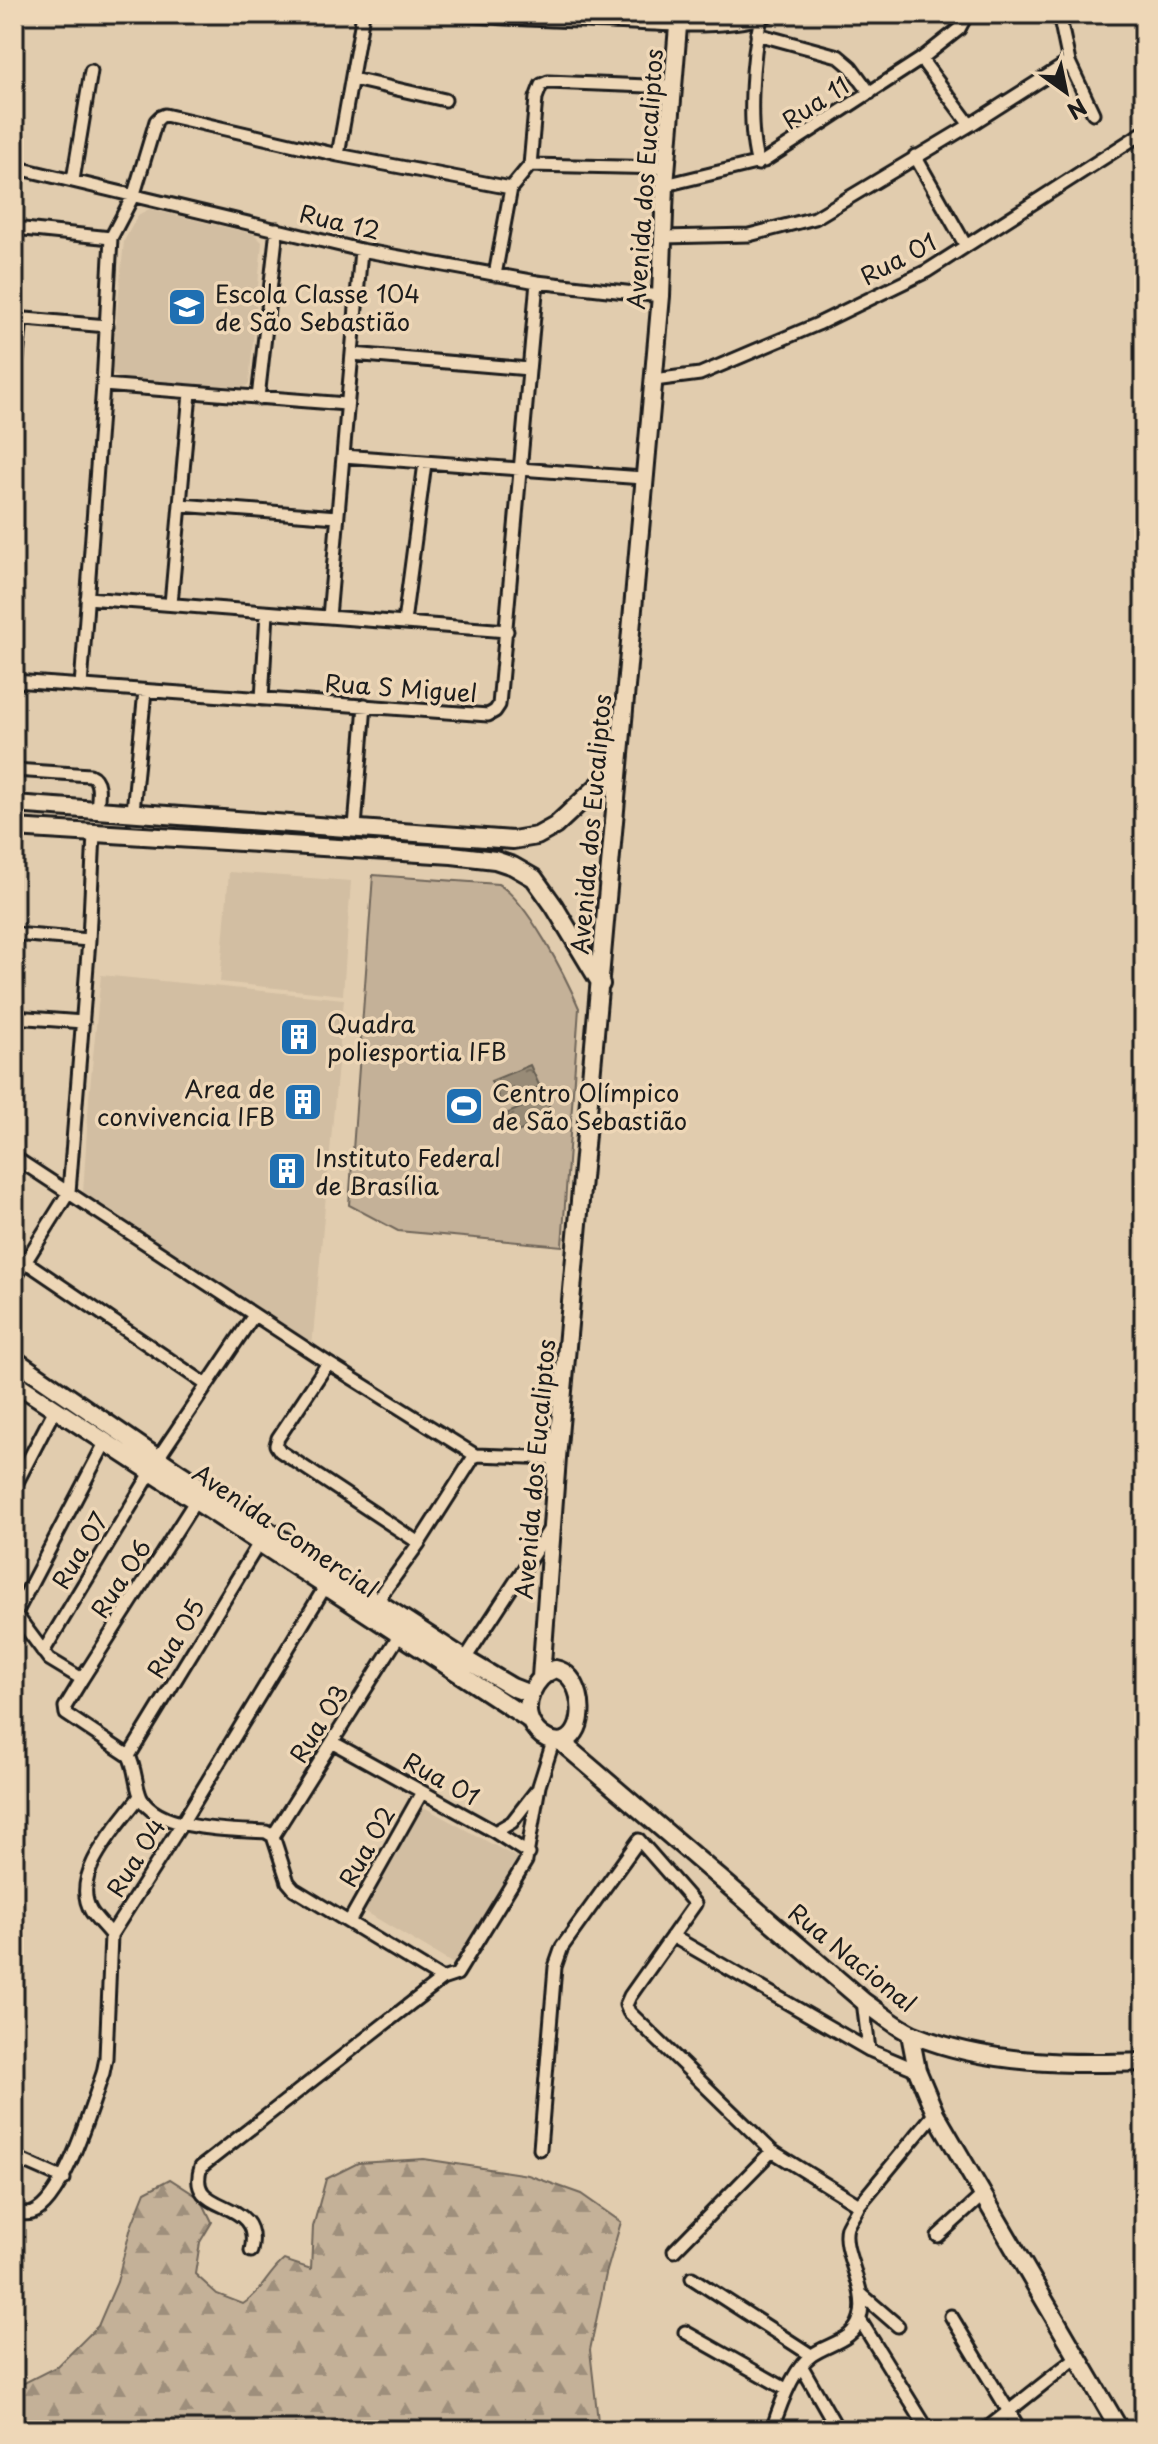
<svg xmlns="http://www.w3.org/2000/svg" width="1158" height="2444" font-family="'Playpen Sans',sans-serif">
<defs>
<pattern id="forest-firs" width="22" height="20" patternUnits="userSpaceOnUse" patternTransform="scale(2)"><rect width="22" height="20" fill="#c4b198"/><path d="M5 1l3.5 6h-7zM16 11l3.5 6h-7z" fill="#9e8f7b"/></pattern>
<pattern id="water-ripples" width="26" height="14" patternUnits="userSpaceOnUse" patternTransform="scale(2)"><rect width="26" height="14" fill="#988b77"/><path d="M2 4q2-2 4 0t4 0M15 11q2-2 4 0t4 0" fill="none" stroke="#7b7161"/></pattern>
</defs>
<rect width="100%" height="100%" fill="#e1ccae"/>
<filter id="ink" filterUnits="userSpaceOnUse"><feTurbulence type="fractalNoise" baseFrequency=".0125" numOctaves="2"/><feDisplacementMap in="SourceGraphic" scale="16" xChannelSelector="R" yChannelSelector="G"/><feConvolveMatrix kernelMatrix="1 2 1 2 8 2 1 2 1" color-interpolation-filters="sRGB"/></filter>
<g filter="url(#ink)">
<path fill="#d2bea2" d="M149,209L254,234L262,242L249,384L242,388L120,379L111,372L124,241L138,215Z
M229,872L351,881L343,995L220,982Z
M101,975L344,999L312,1347L83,1193L89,1098Z
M420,1805L523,1861L455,1965L361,1909Z"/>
<path fill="url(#forest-firs)" stroke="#70665a" stroke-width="2" d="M424,2159L528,2175L581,2194L621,2222L606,2274L590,2350L599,2430H14V2388L58,2366L98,2326L117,2282L131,2227L145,2192L170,2179L201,2199L212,2222L200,2242L195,2274L217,2294L243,2304C261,2293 268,2273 284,2260L311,2269L313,2227L326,2179L358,2163Z"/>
<path fill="#c4b198" stroke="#70665a" stroke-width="2" d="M373,875L498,884C527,900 566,977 579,1008L562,1246L398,1231L349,1205Z"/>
<path fill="url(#water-ripples)" stroke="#665f53" stroke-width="2" d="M530,1065L540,1087L501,1103L491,1081Z
M545,1097L554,1117L515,1133L506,1114Z"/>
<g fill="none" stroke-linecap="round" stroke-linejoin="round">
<defs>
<path id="street" d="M456,14C508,20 559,20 611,22C653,24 733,31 770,14
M1059,14L1069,62L1093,113
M757,34L838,56L851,67L870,93
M921,59L970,125
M353,79L445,100
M338,155L363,14
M915,156L966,246
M758,164C747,127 752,55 761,18
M530,165L667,168
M14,167L361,250L537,282L661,296
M73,180L91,71
M665,185L764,161L921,59L959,29L967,14
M14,228L111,238
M663,237L749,235L815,218L970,125L1069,62
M495,275L511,188L530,165L536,98L541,85L548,82L672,87
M14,318L107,326
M352,354L529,369
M654,380L700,374L818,324L927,271L1144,132
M103,385L346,404
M14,387L21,318
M258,398L277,229
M343,456L643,478
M180,505L337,517
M87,598L507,631
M171,604L190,393
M329,617L361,250
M404,622L425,463
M14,681L488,715L495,711L499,705L537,282
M81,686L103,385L111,238L134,194L156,121L160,117L165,115L338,155L511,188
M262,699L267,613
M14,770L90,775C102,780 98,798 97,809
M133,811L145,691
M355,827L365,705
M14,934L89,940
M14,1017L83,1022
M14,1157L328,1363L475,1455L557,1458
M26,1262L207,1385
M14,1280L69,1192L89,940L94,833
M328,1363L278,1438L276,1445L280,1451L419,1543
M158,1458L254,1315
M14,1488L55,1409
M377,1601L419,1543L475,1455
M14,1612L49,1659L82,1679L65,1707L66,1714L129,1756C136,1769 135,1785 141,1798C158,1831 234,1830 266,1832L273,1836L288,1882L294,1889L442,1979
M16,1613L106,1441
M43,1652L152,1471
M465,1659L551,1527
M82,1679L196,1500
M332,1742L495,1832L529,1854
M129,1756L259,1543
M495,1832L512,1822L536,1791
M273,1836L400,1634
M349,1922L422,1792
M111,1935C105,1927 96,1919 91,1911C69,1874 120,1824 140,1796
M672,1936L869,2050L917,2070
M863,2001L869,2050
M540,2149L555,1967L562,1947L639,1840L695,1904L630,1996L626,2005L629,2012L772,2151L859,2205L935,2113
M14,2157L64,2179
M14,2210C20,2213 25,2215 32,2213C63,2203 92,2104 103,2073L106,2058L111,1935L181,1825L325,1587
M938,2236L983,2195
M251,2251C264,2194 184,2218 201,2167L442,1979L457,1974L526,1861L539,1786L553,1742
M674,2251L772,2151
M692,2278L811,2355
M861,2294L898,2326
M951,2316L1020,2430
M860,2320L928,2430
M685,2332L786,2389
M802,2367L838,2430
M772,2430C779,2408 793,2368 812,2355C829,2343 854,2341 860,2318C869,2289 840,2251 847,2227C850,2220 856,2212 859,2205
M985,2430L1077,2357"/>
<path id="secondary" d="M14,804L513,840L537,836L555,826L618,767
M14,828L452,855L495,860L513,866L534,878L554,906L601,984
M14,1359L181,1474L465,1659L512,1687L530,1694
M14,1382L530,1720
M555,1669C579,1673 587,1713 575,1732C564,1750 542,1740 533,1726C520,1706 534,1677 555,1669Z
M541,1677L557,1458L661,296L665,185L679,14
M561,1742L863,2001C879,2012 896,2027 914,2035C986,2064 1067,2065 1144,2062
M910,2034L917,2070L935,2113L1120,2430"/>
</defs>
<use href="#street" stroke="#1c1c1c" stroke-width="17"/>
<use href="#secondary" stroke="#1c1c1c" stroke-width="22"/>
<use href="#street" stroke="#eed7b7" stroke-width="11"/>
<use href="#secondary" stroke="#eed7b7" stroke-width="16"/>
</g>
</g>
<defs>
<symbol id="school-square" viewBox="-11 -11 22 22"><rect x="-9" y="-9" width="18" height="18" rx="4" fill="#1f6fb2" stroke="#eed7b7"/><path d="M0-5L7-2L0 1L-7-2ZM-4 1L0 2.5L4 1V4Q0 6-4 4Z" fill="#fff"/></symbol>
<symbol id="building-square" viewBox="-11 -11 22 22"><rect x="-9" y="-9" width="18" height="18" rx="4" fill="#1f6fb2" stroke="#eed7b7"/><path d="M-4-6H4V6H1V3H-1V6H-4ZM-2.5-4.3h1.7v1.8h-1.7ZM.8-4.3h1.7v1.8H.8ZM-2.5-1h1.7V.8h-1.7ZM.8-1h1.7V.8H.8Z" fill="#fff"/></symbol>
<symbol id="stadium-square" viewBox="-11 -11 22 22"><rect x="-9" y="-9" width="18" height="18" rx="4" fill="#1f6fb2" stroke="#eed7b7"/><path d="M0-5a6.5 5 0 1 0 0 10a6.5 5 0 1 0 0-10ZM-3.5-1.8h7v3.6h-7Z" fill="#fff"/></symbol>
</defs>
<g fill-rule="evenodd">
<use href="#school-square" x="165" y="285" width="44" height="44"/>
<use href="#building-square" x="277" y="1015" width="44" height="44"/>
<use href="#building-square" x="281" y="1080" width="44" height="44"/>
<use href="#stadium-square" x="442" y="1084" width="44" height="44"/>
<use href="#building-square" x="265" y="1149" width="44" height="44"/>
</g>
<g text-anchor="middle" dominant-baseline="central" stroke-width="7" stroke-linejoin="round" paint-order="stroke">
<g font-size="24" fill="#1c1c1c" stroke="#eed7b7">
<text transform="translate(815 102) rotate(-33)">Rua 11</text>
<text transform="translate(644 179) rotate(-86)">Avenida dos Eucaliptos</text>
<text transform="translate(340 221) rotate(13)">Rua 12</text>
<text transform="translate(898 258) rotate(-28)">Rua 01</text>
<text transform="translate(401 687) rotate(4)">Rua S Miguel</text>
<text transform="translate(590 824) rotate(-85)">Avenida dos Eucaliptos</text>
<text transform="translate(534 1469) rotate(-85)">Avenida dos Eucaliptos</text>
<text transform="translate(286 1530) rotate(34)">Avenida Comercial</text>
<text transform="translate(79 1550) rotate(-59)">Rua 07</text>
<text transform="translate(120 1578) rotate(-57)">Rua 06</text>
<text transform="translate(175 1638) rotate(-59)">Rua 05</text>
<text transform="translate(318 1723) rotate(-58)">Rua 03</text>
<text transform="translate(442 1778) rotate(29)">Rua 01</text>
<text transform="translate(366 1846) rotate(-61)">Rua 02</text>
<text transform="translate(135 1857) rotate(-58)">Rua 04</text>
<text transform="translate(853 1957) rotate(39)">Rua Nacional</text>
</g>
<g font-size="24" fill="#1c1c1c" stroke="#eed7b7" text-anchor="start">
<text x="215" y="293">Escola Classe 104<tspan x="215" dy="28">de São Sebastião</tspan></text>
<text x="327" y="1023">Quadra<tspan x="327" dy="28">poliesportia IFB</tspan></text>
<text x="275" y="1088" text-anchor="end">Area de<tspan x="275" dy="28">convivencia IFB</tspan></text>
<text x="492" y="1092">Centro Olímpico<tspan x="492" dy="28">de São Sebastião</tspan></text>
<text x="315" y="1157">Instituto Federal<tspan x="315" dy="28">de Brasília</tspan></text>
</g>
</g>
<rect width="1158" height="2444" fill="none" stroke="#eed7b7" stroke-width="48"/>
<rect x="24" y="24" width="1110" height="2396" fill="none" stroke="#1c1c1c" stroke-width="3" filter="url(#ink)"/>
<g transform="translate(1066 92) rotate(147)" stroke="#eed7b7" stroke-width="6" paint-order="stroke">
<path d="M0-6L14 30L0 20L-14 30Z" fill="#1c1c1c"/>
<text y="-12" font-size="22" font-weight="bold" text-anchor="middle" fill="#1c1c1c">N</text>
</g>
</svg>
